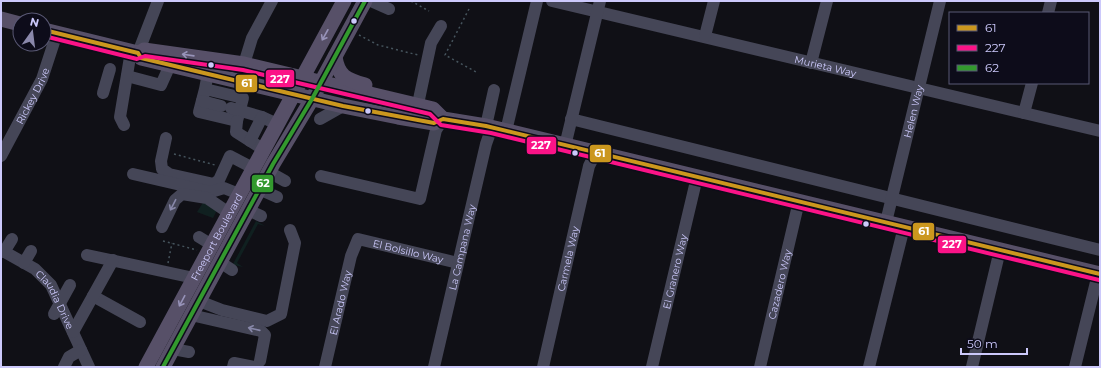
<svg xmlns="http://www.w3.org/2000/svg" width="1101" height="368" font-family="Montserrat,sans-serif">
<rect width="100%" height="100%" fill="#101016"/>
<path fill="#102020" d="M204,201L217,210L213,218L197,212Z
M256,221L265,226L258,224L237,263L243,267L234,265L233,264Z"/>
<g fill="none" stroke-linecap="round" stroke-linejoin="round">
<path stroke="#46545d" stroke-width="1.5" stroke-dasharray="2 3" stroke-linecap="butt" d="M411,1L429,11
M469,9L445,55L478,73
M359,35L378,45L418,55
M174,154L215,165
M163,241L197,250
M168,263L172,243"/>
<g stroke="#454657" stroke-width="12">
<path d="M371,1L389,9"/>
<path id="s1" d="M552,1L1100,131"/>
<path d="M1048,13L1051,1"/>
<path d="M705,36L714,1"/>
<path d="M138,53L158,1"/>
<path d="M811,63L827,1"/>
<path d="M244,64L252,38L272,1"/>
<path d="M127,76L161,85L170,65"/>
<path d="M205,89L199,112L237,121L243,98L205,89L208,73"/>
<path d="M103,93L110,69"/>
<path d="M202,101L221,106"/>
<path d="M418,104L431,43L441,26"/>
<path d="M231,108L262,117L277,124"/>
<path d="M1024,113L1032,83"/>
<path d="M320,119L343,106"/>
<path d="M571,119L1100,250"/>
<path d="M237,121L236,132L263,149"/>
<path d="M124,125L120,117L131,51"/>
<path d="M486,126L494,90"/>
<path d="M506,131L537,1"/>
<path d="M166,138L161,161L162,169L169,174L214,184L219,180L230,156L253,168"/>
<path d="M250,141L262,117"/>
<path d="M565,146L600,1"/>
<path id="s2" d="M1,156L42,79L57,33"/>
<path d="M269,172L285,181"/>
<path d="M133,174L211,192L224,188L239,194"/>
<path d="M321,176L420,199L436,130L443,119"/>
<path d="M259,189L277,197"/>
<path d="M248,210L261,216"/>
<path id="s3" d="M886,222L940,1"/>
<path d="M162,227L175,200L182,194L207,198L229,213"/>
<path d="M199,237L212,245"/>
<path id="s4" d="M1,250L35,269L51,285L89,367"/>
<path d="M4,252L12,239"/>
<path d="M87,255L194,278"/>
<path d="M220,262L232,270"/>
<path d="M24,263L31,251"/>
<path d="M93,296L140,322"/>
<path d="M199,301L222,310L267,321L281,314L295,243L290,230"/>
<path d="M54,314L70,285"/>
<path d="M191,315L261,331L265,335L260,361"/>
<path d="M73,332L113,260"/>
<path d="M173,349L189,352"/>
<path d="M64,367L69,357L81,350"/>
<path d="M233,367L234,363L254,367"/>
<path id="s5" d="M325,367L351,256L358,239L458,263"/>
<path id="s6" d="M434,367L486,144L492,127"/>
<path id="s7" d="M543,367L589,166L596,152"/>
<path id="s8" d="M652,367L697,177"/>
<path id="s9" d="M760,367L799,201"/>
<path d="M869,367L904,227"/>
<path d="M972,367L1000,250"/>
<path d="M1075,367L1098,274"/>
</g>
<g stroke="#575068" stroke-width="15">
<path d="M1,19L20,24"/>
<path d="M44,30L138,53L141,58L343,106L398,117L434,123L443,119L486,126L1100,274"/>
<path d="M141,52L144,50L244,64L433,109L443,119"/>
<path d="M335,57C338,76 346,80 365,85"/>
<path id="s10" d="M146,367L344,1"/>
<path d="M163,367L273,164L312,99L365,1"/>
</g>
<defs>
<path id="bus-1" d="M44,30L138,53L141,58L343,106L434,123L443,119L486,126L1100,274"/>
<path id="bus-2" d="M44,36L137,59L145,56L243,70L430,114L441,125L491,133L1099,280"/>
<path id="bus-3" d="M163,367L273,164L312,99L365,1"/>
</defs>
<use href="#bus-1" stroke="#0d0c1a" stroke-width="7"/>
<use href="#bus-2" stroke="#0d0c1a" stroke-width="7"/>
<use href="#bus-3" stroke="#0d0c1a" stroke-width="7"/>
<use href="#bus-1" stroke="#cb971e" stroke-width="4"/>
<use href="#bus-2" stroke="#fb1387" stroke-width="4"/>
<use href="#bus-3" stroke="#33992e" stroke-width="4"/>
</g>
<defs><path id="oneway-shaft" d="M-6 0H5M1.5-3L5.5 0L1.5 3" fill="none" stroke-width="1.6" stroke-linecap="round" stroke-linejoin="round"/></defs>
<g stroke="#9793b9">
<use href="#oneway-shaft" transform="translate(325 35) rotate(119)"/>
<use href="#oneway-shaft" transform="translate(188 55) rotate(-172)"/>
<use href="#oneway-shaft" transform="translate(182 301) rotate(118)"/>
</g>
<g stroke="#8888a9">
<use href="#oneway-shaft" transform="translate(173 205) rotate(117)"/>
<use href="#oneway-shaft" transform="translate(254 329) rotate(-167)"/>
</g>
<g fill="#ccc9fb" stroke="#0d0c1a" stroke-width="1.5">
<circle cx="354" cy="21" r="3.5"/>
<circle cx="211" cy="65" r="3.5"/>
<circle cx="368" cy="111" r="3.5"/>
<circle cx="575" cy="153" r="3.5"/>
<circle cx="866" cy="224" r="3.5"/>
</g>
<g text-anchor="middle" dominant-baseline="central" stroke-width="3" stroke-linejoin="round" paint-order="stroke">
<g font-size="10" fill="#ccc9fb" stroke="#0d0c1a">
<text stroke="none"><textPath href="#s1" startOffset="281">Murieta Way</textPath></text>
<text stroke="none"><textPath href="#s2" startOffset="68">Rickey Drive</textPath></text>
<text stroke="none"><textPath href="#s3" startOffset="114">Helen Way</textPath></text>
<text stroke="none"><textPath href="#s10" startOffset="148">Freeport Boulevard</textPath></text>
<text stroke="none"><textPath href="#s6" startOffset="123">La Campana Way</textPath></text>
<text stroke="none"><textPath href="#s5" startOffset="184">El Bolsillo Way</textPath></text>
<text stroke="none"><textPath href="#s7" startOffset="111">Carmela Way</textPath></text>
<text stroke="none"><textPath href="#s8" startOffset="98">El Granero Way</textPath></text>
<text stroke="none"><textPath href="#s9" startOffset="85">Cazadero Way</textPath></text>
<text stroke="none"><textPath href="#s4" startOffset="76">Claudia Drive</textPath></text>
<text stroke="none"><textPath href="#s5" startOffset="66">El Arado Way</textPath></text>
</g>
</g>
<g stroke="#0d0c1a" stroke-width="1.5">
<rect x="265" y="69" width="30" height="19" rx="4" fill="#fb1387"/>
<rect x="235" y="74" width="23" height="19" rx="4" fill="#cb971e"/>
<rect x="526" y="136" width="31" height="19" rx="4" fill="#fb1387"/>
<rect x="589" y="144" width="23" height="19" rx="4" fill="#cb971e"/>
<rect x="251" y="174" width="23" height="19" rx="4" fill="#33992e"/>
<rect x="912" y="222" width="23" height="19" rx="4" fill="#cb971e"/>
<rect x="937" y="235" width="30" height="19" rx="4" fill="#fb1387"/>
</g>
<g font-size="11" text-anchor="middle" font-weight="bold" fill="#fff">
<text x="280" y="83">227</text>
<text x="247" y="87">61</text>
<text x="541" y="149">227</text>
<text x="600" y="157">61</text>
<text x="263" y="187">62</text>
<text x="924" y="235">61</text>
<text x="952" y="248">227</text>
</g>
<rect width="1101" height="368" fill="none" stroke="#ccc9fb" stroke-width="4"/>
<rect x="949" y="12" width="140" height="72" fill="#0d0c1a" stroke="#595874"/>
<rect x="957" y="25" width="20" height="6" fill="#cb971e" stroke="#595874"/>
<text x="985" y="32" font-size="12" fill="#ccc9fb">61</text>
<rect x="957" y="45" width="20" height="6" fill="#fb1387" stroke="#595874"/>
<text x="985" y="52" font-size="12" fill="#ccc9fb">227</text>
<rect x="957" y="65" width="20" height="6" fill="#33992e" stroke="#595874"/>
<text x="985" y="72" font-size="12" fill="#ccc9fb">62</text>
<g transform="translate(32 32) rotate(14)"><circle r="19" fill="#0d0c1a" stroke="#595874"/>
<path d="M0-3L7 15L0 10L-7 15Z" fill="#8a88ab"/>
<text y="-6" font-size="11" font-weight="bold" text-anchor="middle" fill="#ccc9fb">N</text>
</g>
<path d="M961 348v6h66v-6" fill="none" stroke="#ccc9fb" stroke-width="2"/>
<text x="967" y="348" font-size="12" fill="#ccc9fb" stroke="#0d0c1a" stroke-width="3" paint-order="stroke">50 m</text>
</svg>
